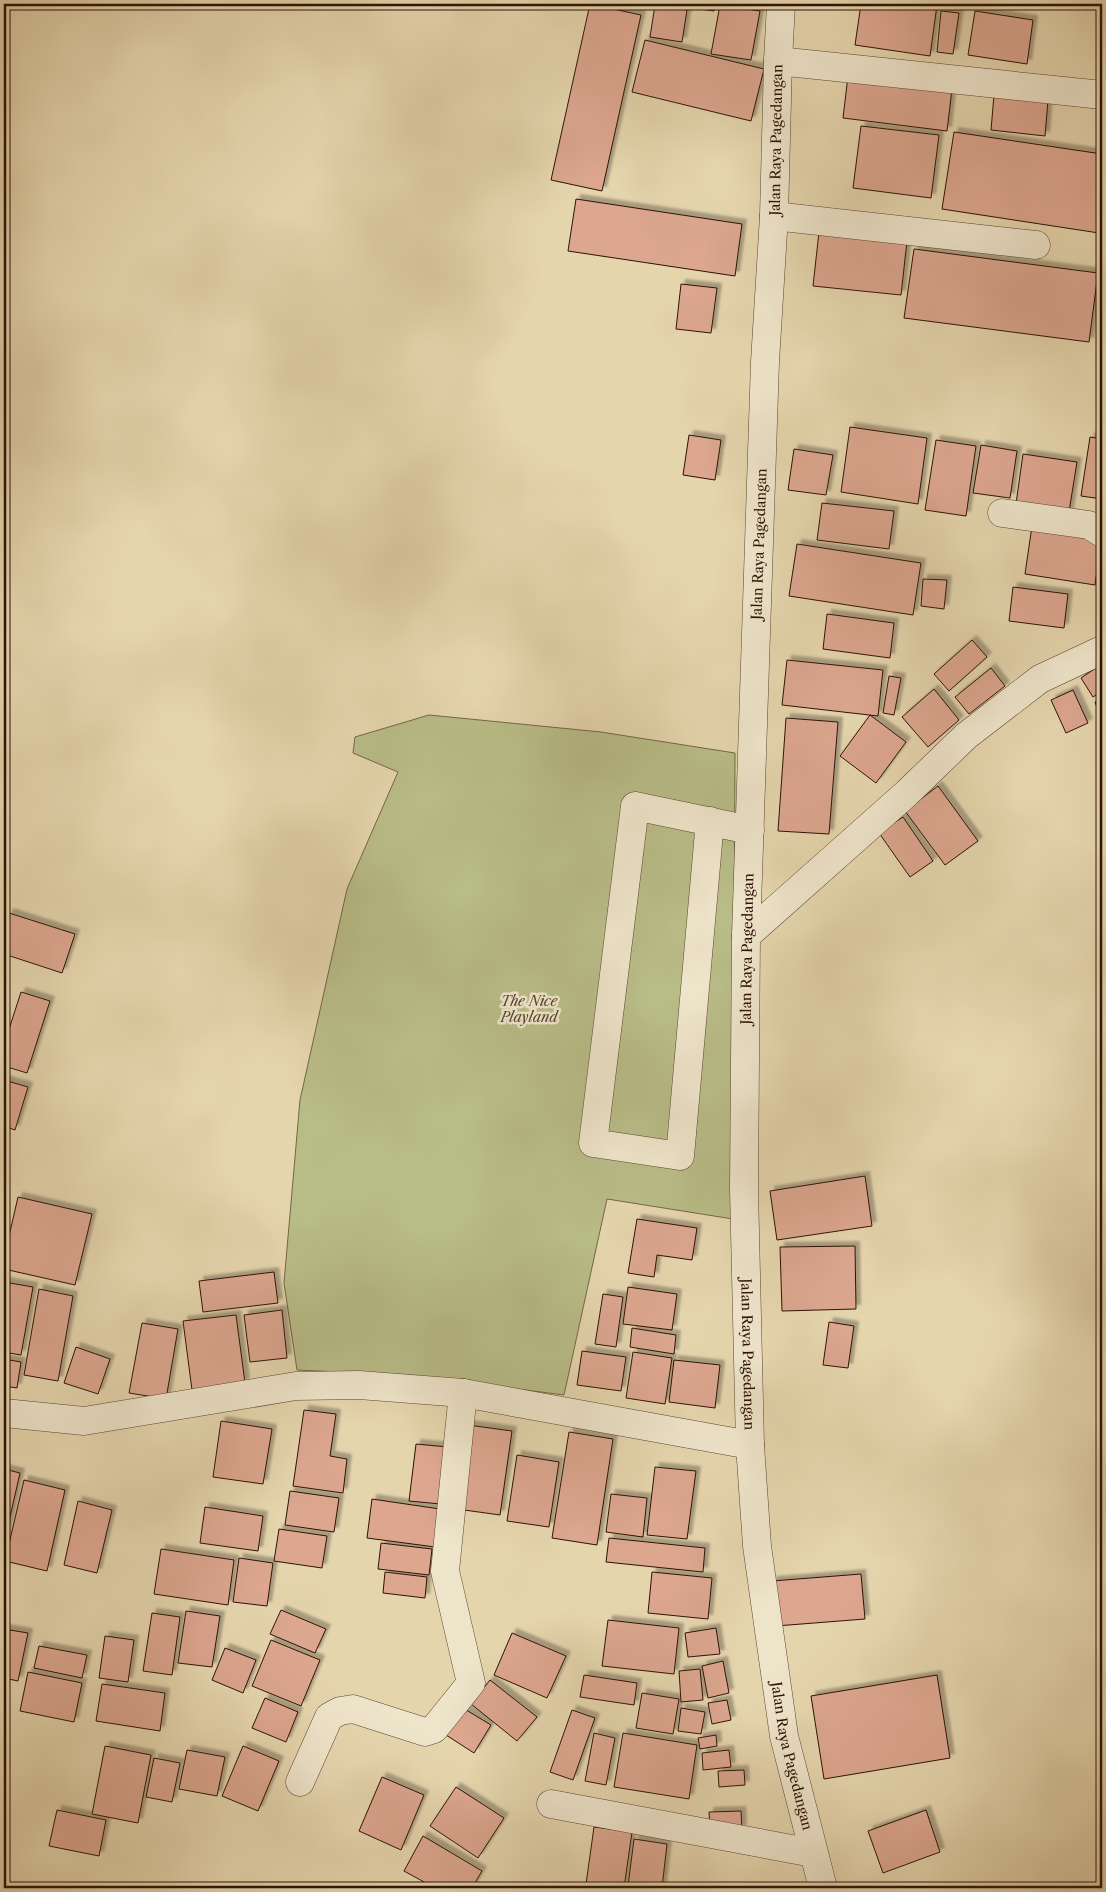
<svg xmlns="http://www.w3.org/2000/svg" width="1106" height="1892" font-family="'Libre Caslon Text',serif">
<defs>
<filter id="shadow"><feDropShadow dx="4.5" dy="-4.5" stdDeviation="1" flood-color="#0004"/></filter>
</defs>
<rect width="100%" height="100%" fill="#e5d5ad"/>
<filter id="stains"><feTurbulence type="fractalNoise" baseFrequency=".004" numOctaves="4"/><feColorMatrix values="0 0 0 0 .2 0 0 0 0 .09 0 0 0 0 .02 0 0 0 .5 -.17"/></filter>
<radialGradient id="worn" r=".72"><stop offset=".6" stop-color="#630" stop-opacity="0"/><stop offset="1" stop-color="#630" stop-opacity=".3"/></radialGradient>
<path fill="#b8bc87" stroke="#726746" d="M429,715L601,732L735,753L733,1219L607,1199L564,1395L410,1375L297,1370L284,1283L300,1100L347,889L398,772L353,753L355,737Z"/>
<path fill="#dca68f" stroke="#2d1205" filter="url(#shadow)" d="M590,4L641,15L602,191L551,180Z
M671,4H716L714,11L671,5Z
M861,4L937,5L930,56L855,45Z
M655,5L687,10L682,42L650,37Z
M720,5L760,11L751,60L711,54Z
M941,11L959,13L953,54L937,52Z
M975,11L1033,20L1027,64L968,55Z
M645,40L764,69L751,121L632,92Z
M848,76L952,89L947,131L843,118Z
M994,95L1048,100L1045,136L991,130Z
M861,126L939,135L931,198L853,188Z
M954,132L1102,154V209L1099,233L942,209Z
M576,199L742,224L735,276L568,251Z
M819,232L907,241L901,295L813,286Z
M914,249L1098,273L1089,342L904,318Z
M681,284L717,288L711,333L676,329Z
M850,427L927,438L918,504L841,492Z
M689,435L721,440L715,480L683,475Z
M1090,437L1102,439V499L1081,496Z
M936,440L976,446L966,516L925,510Z
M981,445L1017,451L1010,498L973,493Z
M794,449L833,455L826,495L788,490Z
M1023,454L1077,462L1068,518L1015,511Z
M822,503L894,511L889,549L817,540Z
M1032,526L1102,536L1095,585L1025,574Z
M797,544L921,563L913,615L789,596Z
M923,579L947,580L944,609L921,606Z
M1013,587L1068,594L1064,628L1009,621Z
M827,614L894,623L890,658L823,649Z
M972,640L987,657L949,691L934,674Z
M787,660L883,670L878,716L782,705Z
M1102,664V691L1093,697L1081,678Z
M991,668L1005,686L969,714L955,697Z
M889,676L901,678L894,715L883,713Z
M934,689L959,720L928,747L902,717Z
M1073,690L1088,723L1066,733L1051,700Z
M1102,699V722L1095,702Z
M870,715L906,742L876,783L840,756Z
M786,718L838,722L829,834L778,831Z
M938,786L978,841L945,865L905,811Z
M903,817L933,861L910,877L879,833Z
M9,913L75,934L62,973L4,954V928Z
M21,992L50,1001L27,1073L4,1066V1045Z
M4,1080L28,1087L15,1130L4,1126Z
M865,1176L872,1226L777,1240L770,1191Z
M18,1197L92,1214L75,1285L4,1269V1258Z
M637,1219L697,1228L692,1260L657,1255L654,1277L628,1273Z
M855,1246L856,1309L782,1311L780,1247Z
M274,1272L278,1303L203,1312L199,1281Z
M4,1282L33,1287L21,1355L4,1352Z
M628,1287L677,1294L672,1330L623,1324Z
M39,1289L73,1296L58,1381L24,1375Z
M603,1294L623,1297L616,1347L595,1344Z
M282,1310L287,1358L250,1362L244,1315Z
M236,1315L245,1383L192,1390L183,1321Z
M829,1322L854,1326L848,1368L823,1365Z
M142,1323L178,1329L166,1399L129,1393Z
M632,1328L676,1335L674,1354L630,1347Z
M76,1347L110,1359L98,1394L64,1383Z
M582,1351L626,1357L621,1391L577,1385Z
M633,1352L672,1358L665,1404L626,1398Z
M4,1359L21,1362L17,1388L4,1386Z
M674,1360L720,1365L715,1408L669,1402Z
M304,1410L336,1414L330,1456L347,1459L343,1493L293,1486Z
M221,1421L272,1429L263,1484L213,1477Z
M468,1425L512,1431L500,1515L457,1509Z
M569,1432L613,1439L597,1545L552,1538Z
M416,1444L448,1447L441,1504L409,1501Z
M517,1455L559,1462L549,1527L507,1521Z
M655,1467L696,1471L687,1539L647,1535Z
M4,1469L20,1473L4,1543Z
M24,1480L65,1490L47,1571L5,1561Z
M290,1491L339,1498L334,1532L285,1525Z
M611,1494L647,1498L643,1537L606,1532Z
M372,1499L440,1509L435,1547L367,1538Z
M78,1501L112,1510L97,1573L64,1565Z
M205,1507L263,1516L258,1551L200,1543Z
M279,1529L327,1536L322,1568L274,1561Z
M609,1538L705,1548L703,1572L606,1562Z
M381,1543L432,1549L429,1575L378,1569Z
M161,1549L234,1560L228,1605L154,1594Z
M239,1558L273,1563L267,1606L233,1602Z
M385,1572L427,1577L425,1598L383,1593Z
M652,1572L712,1578L708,1619L648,1613Z
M861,1574L865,1619L776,1626L772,1581Z
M281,1610L326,1629L315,1653L270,1634Z
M186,1611L220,1616L212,1667L178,1663Z
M152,1613L180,1617L172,1675L143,1671Z
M608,1620L679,1628L674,1674L602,1666Z
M716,1628L720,1654L688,1657L685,1633Z
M4,1629L28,1633L18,1681L4,1678Z
M512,1633L566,1656L547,1698L494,1675Z
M105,1636L134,1640L128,1682L99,1678Z
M271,1640L320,1660L301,1706L252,1686Z
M39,1646L87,1655L82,1678L34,1668Z
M225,1648L256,1660L243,1693L212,1680Z
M723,1661L729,1693L708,1698L702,1666Z
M700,1669L703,1700L681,1702L679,1671Z
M28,1672L82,1683L74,1722L20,1711Z
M584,1675L637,1683L634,1705L580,1697Z
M937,1675L950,1758L824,1779L811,1696Z
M490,1680L537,1717L517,1741L471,1704Z
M102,1684L165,1693L160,1731L96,1721Z
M642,1693L679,1699L673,1734L636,1728Z
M265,1698L298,1712L286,1742L252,1728Z
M727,1700L731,1720L712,1724L708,1703Z
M463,1708L491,1725L474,1753L446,1735Z
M681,1708L705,1712L701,1734L678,1731Z
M572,1710L595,1718L573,1780L550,1772Z
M594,1733L615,1738L606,1785L585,1781Z
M623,1733L697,1745L689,1799L614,1787Z
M716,1735L717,1746L700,1749L698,1738Z
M105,1746L151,1755L138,1823L92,1814Z
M243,1746L279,1761L258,1811L222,1796Z
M187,1750L225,1757L217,1796L179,1789Z
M729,1750L731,1767L703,1770L702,1753Z
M154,1758L180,1763L172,1802L146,1797Z
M744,1770L745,1785L719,1787L718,1771Z
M382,1777L424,1795L401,1850L359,1831Z
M456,1787L504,1818L478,1858L430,1826Z
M57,1810L106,1820L99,1856L49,1846Z
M926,1810L940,1852L883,1873L868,1831Z
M741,1811L742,1829L710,1830L709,1812Z
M594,1827L632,1832L624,1888L586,1884Z
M423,1836L482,1871L472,1888H435L404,1871Z
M634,1839L667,1844L662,1888L628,1886Z"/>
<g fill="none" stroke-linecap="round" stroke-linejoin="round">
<defs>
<g id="minor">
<path id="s1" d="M781,4L778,61L774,216L765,362L746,936L744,1189L750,1445L757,1546L784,1736L823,1888"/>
<path d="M778,61L1102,95"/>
<path d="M774,216L1036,245"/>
<path d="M1002,513L1089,525L1102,533"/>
<path d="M710,821L680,1156L593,1143L635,806L750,830"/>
<path d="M746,936L907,793L966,736L1040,679L1102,650"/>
<path d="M4,1413L84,1421L296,1386L359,1385L463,1393L750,1445"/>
<path d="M300,1782L329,1717L340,1711L353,1709L425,1732L434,1729L471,1683L445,1571L463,1393"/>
<path d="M551,1804L813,1853"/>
</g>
</defs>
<use href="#minor" stroke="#5b432f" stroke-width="29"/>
<use href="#minor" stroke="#eee4ca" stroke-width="28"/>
</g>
<g text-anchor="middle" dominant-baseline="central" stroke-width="5" stroke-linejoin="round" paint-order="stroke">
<g font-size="14" fill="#2d1205" stroke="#eee4ca">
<text transform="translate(776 140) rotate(-89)">Jalan Raya Pagedangan</text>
<text transform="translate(759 544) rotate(-88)">Jalan Raya Pagedangan</text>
<text transform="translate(747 949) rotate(-89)">Jalan Raya Pagedangan</text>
<text stroke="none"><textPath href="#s1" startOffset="1351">Jalan Raya Pagedangan</textPath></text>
<text stroke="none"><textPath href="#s1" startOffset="1756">Jalan Raya Pagedangan</textPath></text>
</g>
<g font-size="14" font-style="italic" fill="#57452c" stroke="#eee4ca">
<text x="529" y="1001">The Nice<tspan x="529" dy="16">Playland</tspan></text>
</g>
</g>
<rect width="1106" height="1892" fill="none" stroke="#e5d5ad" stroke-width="20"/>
<rect x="5" y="5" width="1096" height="1882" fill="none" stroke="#2d1205" stroke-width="2.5"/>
<rect x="10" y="10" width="1086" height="1872" fill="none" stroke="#2d1205"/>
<rect width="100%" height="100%" filter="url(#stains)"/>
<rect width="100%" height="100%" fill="url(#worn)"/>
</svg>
